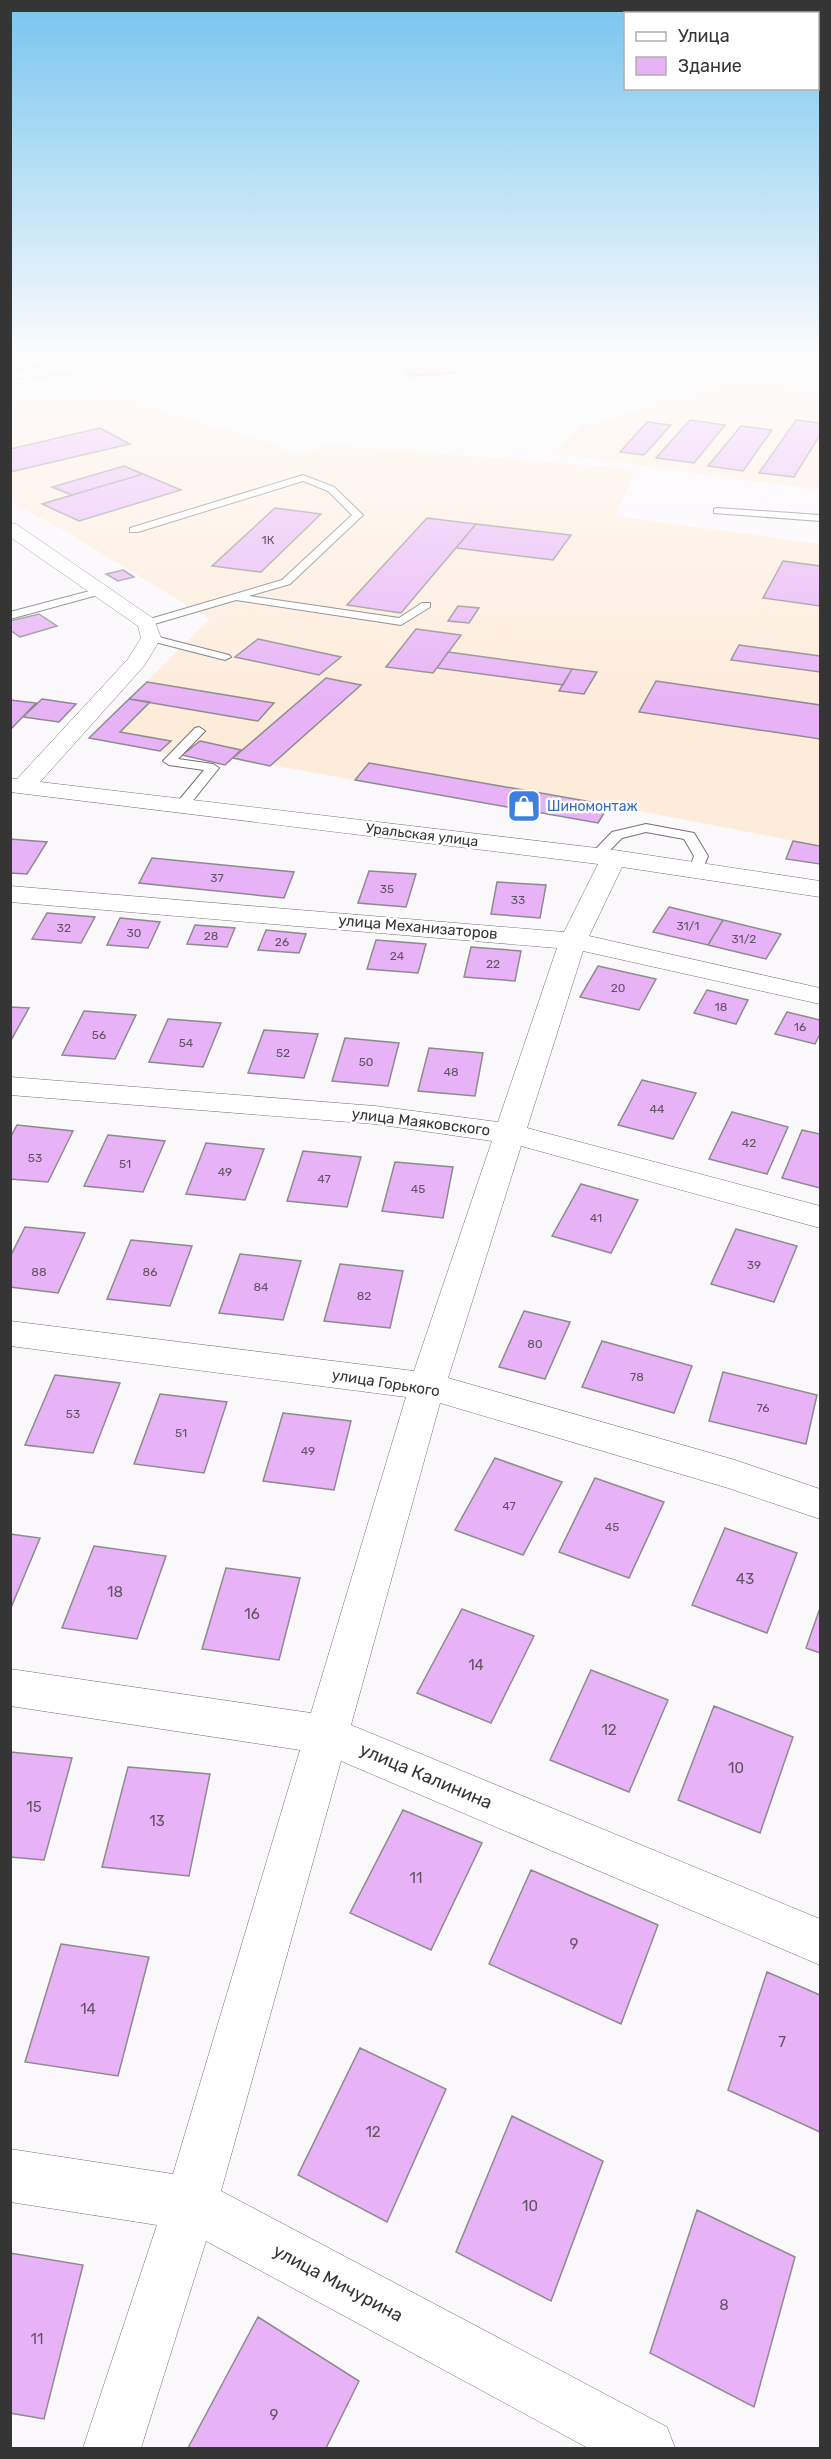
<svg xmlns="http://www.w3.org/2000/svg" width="831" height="2459" font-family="Rubik,sans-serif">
<rect width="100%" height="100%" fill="#fbf8fb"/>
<path fill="#feecdb" d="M742,378L820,390V490L556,454L582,427Z
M106,394L268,442L297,455L329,445L624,468L634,473L615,516L820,544V846L609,805L369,763L355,780L233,758L225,765L89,738L210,619L58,527L11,502L10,404Z"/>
<path fill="#e8b3f6" stroke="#8d8b8e" stroke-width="1.5" d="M449,360L457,373L409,376L402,362Z
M690,420L725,425L694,463L656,458Z
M796,420L820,423V435L794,477L759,473Z
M647,422L671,425L644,455L620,452Z
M741,426L772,430L743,471L708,466Z
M100,428L130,444L10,472V449Z
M124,466L143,474L72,495L52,487Z
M143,474L181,490L79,521L42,504Z
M275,508L321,514L261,572L212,566Z
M427,518L476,524L401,613L347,605Z
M476,524L571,535L553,560L456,548Z
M783,561L820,566V606L763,598Z
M123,570L134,577L118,581L106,574Z
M458,606L479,608L469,623L448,621Z
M39,614L57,626L20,637L10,630V621Z
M416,629L461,635L433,673L386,667Z
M258,639L341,657L319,675L235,657Z
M739,645L820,656V672L731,660Z
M448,652L572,669L563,685L437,668Z
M572,669L597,672L584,694L559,691Z
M326,678L361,685L270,766L233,758Z
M656,681L820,705V739L639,712Z
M147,682L274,703L258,721L129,699Z
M42,699L76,704L59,722L23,717Z
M129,699L150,702L120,732L171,741L160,751L89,738Z
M10,700L36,703L12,728H10Z
M200,741L241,750L225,765L182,755Z
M369,763L609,805L598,823L355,780Z
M10,839L47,842L27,874L10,873Z
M793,841L820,846V864L786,859Z
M152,858L294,872L284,898L139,883Z
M369,871L416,874L406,907L358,903Z
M497,882L546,885L540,918L491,914Z
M669,907L723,920L708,945L653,932Z
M47,913L95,917L81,943L32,939Z
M120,918L160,922L148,948L107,945Z
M723,920L781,934L766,959L708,945Z
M195,925L235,928L227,947L187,944Z
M266,930L306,934L299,953L258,950Z
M376,940L426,944L418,973L367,969Z
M471,947L521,951L515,981L464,977Z
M598,966L656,979L639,1010L580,997Z
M707,990L748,1000L736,1024L694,1013Z
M10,1007L29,1008L10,1042Z
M84,1011L136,1015L115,1059L62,1055Z
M787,1012L820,1020V1034L815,1044L775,1034Z
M168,1019L221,1023L203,1067L149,1062Z
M264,1030L318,1034L304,1078L248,1073Z
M345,1038L399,1043L388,1086L332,1081Z
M429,1048L483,1053L475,1096L418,1091Z
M642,1080L696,1093L673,1139L618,1125Z
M732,1112L788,1127L767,1174L709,1159Z
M17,1125L73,1131L48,1182L10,1179V1138Z
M802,1130L820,1134V1188L782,1178Z
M108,1135L165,1141L143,1192L84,1186Z
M206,1143L264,1149L245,1200L186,1194Z
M303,1151L361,1157L347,1207L287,1201Z
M395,1162L453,1167L443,1218L382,1211Z
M581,1184L638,1200L611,1253L552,1236Z
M25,1227L85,1233L58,1293L10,1287V1257Z
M736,1229L797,1246L774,1302L711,1284Z
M131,1240L192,1246L170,1306L107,1299Z
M240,1254L301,1261L283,1320L219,1313Z
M340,1264L403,1271L390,1328L324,1321Z
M524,1311L570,1322L545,1379L499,1367Z
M602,1341L692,1366L674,1413L582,1387Z
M723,1372L817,1395L806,1444L709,1421Z
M55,1375L120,1383L93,1453L25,1445Z
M160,1394L227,1402L204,1473L134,1464Z
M283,1413L351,1421L334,1490L263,1481Z
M495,1458L562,1482L523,1555L455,1530Z
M595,1478L664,1502L629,1578L559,1552Z
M725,1528L797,1553L767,1633L692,1605Z
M10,1534L40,1538L10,1610Z
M94,1546L166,1556L137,1639L62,1628Z
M226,1568L300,1578L279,1660L202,1649Z
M820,1608V1653L806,1648Z
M462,1609L534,1636L491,1723L417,1693Z
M591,1670L668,1700L629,1792L550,1760Z
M714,1706L793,1737L760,1833L678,1800Z
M10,1752L72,1758L44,1860L10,1857Z
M128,1767L210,1774L189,1876L102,1867Z
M403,1810L482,1843L431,1950L350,1913Z
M531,1870L658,1925L621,2024L489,1964Z
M61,1944L149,1957L118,2076L25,2062Z
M767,1972L820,1995V2132L728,2090Z
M360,2048L446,2089L387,2222L298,2175Z
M512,2116L603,2161L551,2301L456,2252Z
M697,2210L795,2257L754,2407L650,2353Z
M10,2253L83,2265L44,2419L10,2413Z
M258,2317L359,2381L326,2448H188Z"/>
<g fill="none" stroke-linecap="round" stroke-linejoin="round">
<defs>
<path id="lane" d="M303,475L334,487L363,515L290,584L249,596L399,618L422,603H430V607L401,625L236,600L151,625H143V621L282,580L352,515L328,491L303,481L138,532H130V528Z
M717,508L820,515V521L714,513V509Z
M101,588L105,589V593L10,619V612Z
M151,635L229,655L231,657L225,660L147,640V636Z
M199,727L205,731L178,759L213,764L219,768L187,808L182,809L175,805L204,770L169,765L163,761L195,728Z
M646,824L694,833L708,856L701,873H691L689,870L694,856L684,839L646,832L622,838L601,859H591L589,856L612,832Z"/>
<path id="street" d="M10,523L16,524L154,619L161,638L144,666L40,782L614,850L820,881V897L622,867L589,936L820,988V1004L583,951L527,1128L820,1206V1228L521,1146L448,1378L735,1460L820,1489V1519L728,1488L440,1403L351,1725L820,1919V1965L341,1761L221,2191L667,2427L675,2448H588L206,2241L141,2448H83L157,2225L10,2202V2149L173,2174L300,1750L10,1706V1669L311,1713L406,1397L10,1346V1321L414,1371L492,1141L375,1124L10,1095V1077L375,1106L498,1122L557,948L10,902V886L564,932L598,864L10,792V778L17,779L128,659L141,638L138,626L10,537Z"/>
<path id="secondary" d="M174,357H227L220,361L10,379V370Z
M780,357H820V365L787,361Z"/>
</defs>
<use href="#lane" stroke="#747274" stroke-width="2"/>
<use href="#street" stroke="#747274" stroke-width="1"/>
<use href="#secondary" stroke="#747274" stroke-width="1"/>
<use href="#lane" fill="#fff" fill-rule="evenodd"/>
<use href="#street" fill="#fff" fill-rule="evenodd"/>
<use href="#secondary" fill="#fff" fill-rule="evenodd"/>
</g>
<linearGradient id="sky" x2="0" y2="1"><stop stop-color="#77c5ee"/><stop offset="0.51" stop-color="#fdfcfd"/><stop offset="1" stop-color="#fdfcfd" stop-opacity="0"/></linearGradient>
<rect width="831" height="701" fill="url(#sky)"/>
<defs>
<symbol id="shop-square" viewBox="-11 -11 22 22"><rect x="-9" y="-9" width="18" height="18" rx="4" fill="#3f7fe0" stroke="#fff"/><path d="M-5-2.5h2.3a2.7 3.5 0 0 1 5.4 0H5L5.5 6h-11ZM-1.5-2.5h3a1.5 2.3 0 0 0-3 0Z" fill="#fff"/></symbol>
</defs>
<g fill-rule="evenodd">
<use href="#shop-square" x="505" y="787" width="38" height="38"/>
</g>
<g text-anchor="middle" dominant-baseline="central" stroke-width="5" stroke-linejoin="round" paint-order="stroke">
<g font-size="12" fill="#625466">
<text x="268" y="540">1К</text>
<text x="217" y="878">37</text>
<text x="387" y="889">35</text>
<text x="518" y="900">33</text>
<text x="688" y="926">31/1</text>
<text x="64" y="928">32</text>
<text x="134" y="933">30</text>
<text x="211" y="936">28</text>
<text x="744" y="939">31/2</text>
<text x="282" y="942">26</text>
<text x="397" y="956">24</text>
<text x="493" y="964">22</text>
<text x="618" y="988">20</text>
<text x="721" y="1007">18</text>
<text x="800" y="1027">16</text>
<text x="99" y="1035">56</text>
<text x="186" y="1043">54</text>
<text x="283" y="1053">52</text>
<text x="366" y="1062">50</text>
<text x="451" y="1072">48</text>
<text x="657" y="1109">44</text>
<text x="749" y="1143">42</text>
<text x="35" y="1158">53</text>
<text x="125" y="1164">51</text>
<text x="225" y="1172">49</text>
<text x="324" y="1179">47</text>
<text x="418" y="1189">45</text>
<text x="596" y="1218">41</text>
<text x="754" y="1265">39</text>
<text x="39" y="1272">88</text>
<text x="150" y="1272">86</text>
<text x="261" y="1287">84</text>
<text x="364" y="1296">82</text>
<text x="535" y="1344">80</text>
<text x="637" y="1377">78</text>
<text x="763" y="1408">76</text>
<text x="73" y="1414">53</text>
<text x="181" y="1433">51</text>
<text x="308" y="1451">49</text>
<text x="509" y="1506">47</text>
<text x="612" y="1527">45</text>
</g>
<g font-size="14" fill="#366cbe" stroke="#fff" text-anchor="start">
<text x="547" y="806">Шиномонтаж</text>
</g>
<g font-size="14" fill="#353536" stroke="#fff">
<text transform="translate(422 835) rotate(7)">Уральская улица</text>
</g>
<g font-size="15" fill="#353536" stroke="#fff">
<text transform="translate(418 927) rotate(5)">улица Механизаторов</text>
<text transform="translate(421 1122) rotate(7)">улица Маяковского</text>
<text transform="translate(386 1383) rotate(9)">улица Горького</text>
</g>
<g font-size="15" fill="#625466">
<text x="745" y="1579">43</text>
<text x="115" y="1592">18</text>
<text x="252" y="1614">16</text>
<text x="476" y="1665">14</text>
<text x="609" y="1730">12</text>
<text x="736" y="1768">10</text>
<text x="34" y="1807">15</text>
<text x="157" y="1821">13</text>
<text x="416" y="1878">11</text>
<text x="574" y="1944">9</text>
<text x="88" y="2009">14</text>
<text x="782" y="2042">7</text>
<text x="373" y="2132">12</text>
<text x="530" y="2206">10</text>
<text x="724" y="2305">8</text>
<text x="37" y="2339">11</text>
<text x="274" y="2415">9</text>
</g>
<g font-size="18" fill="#353536" stroke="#fff">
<text transform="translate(426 1776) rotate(23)">улица Калинина</text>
<text transform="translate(338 2283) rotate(28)">улица Мичурина</text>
</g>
</g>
<rect width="831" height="2459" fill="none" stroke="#353536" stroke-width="24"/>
<rect x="624" y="12" width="195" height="78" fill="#ffffff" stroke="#aeaeaf" stroke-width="1.5"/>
<rect x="636" y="32" width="30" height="9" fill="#ffffff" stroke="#aeaeaf" stroke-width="1.5"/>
<text x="678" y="42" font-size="18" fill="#353536">Улица</text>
<rect x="636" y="57" width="30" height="18" fill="#e8b3f6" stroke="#aeaeaf" stroke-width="1.5"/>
<text x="678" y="72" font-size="18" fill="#353536">Здание</text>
</svg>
